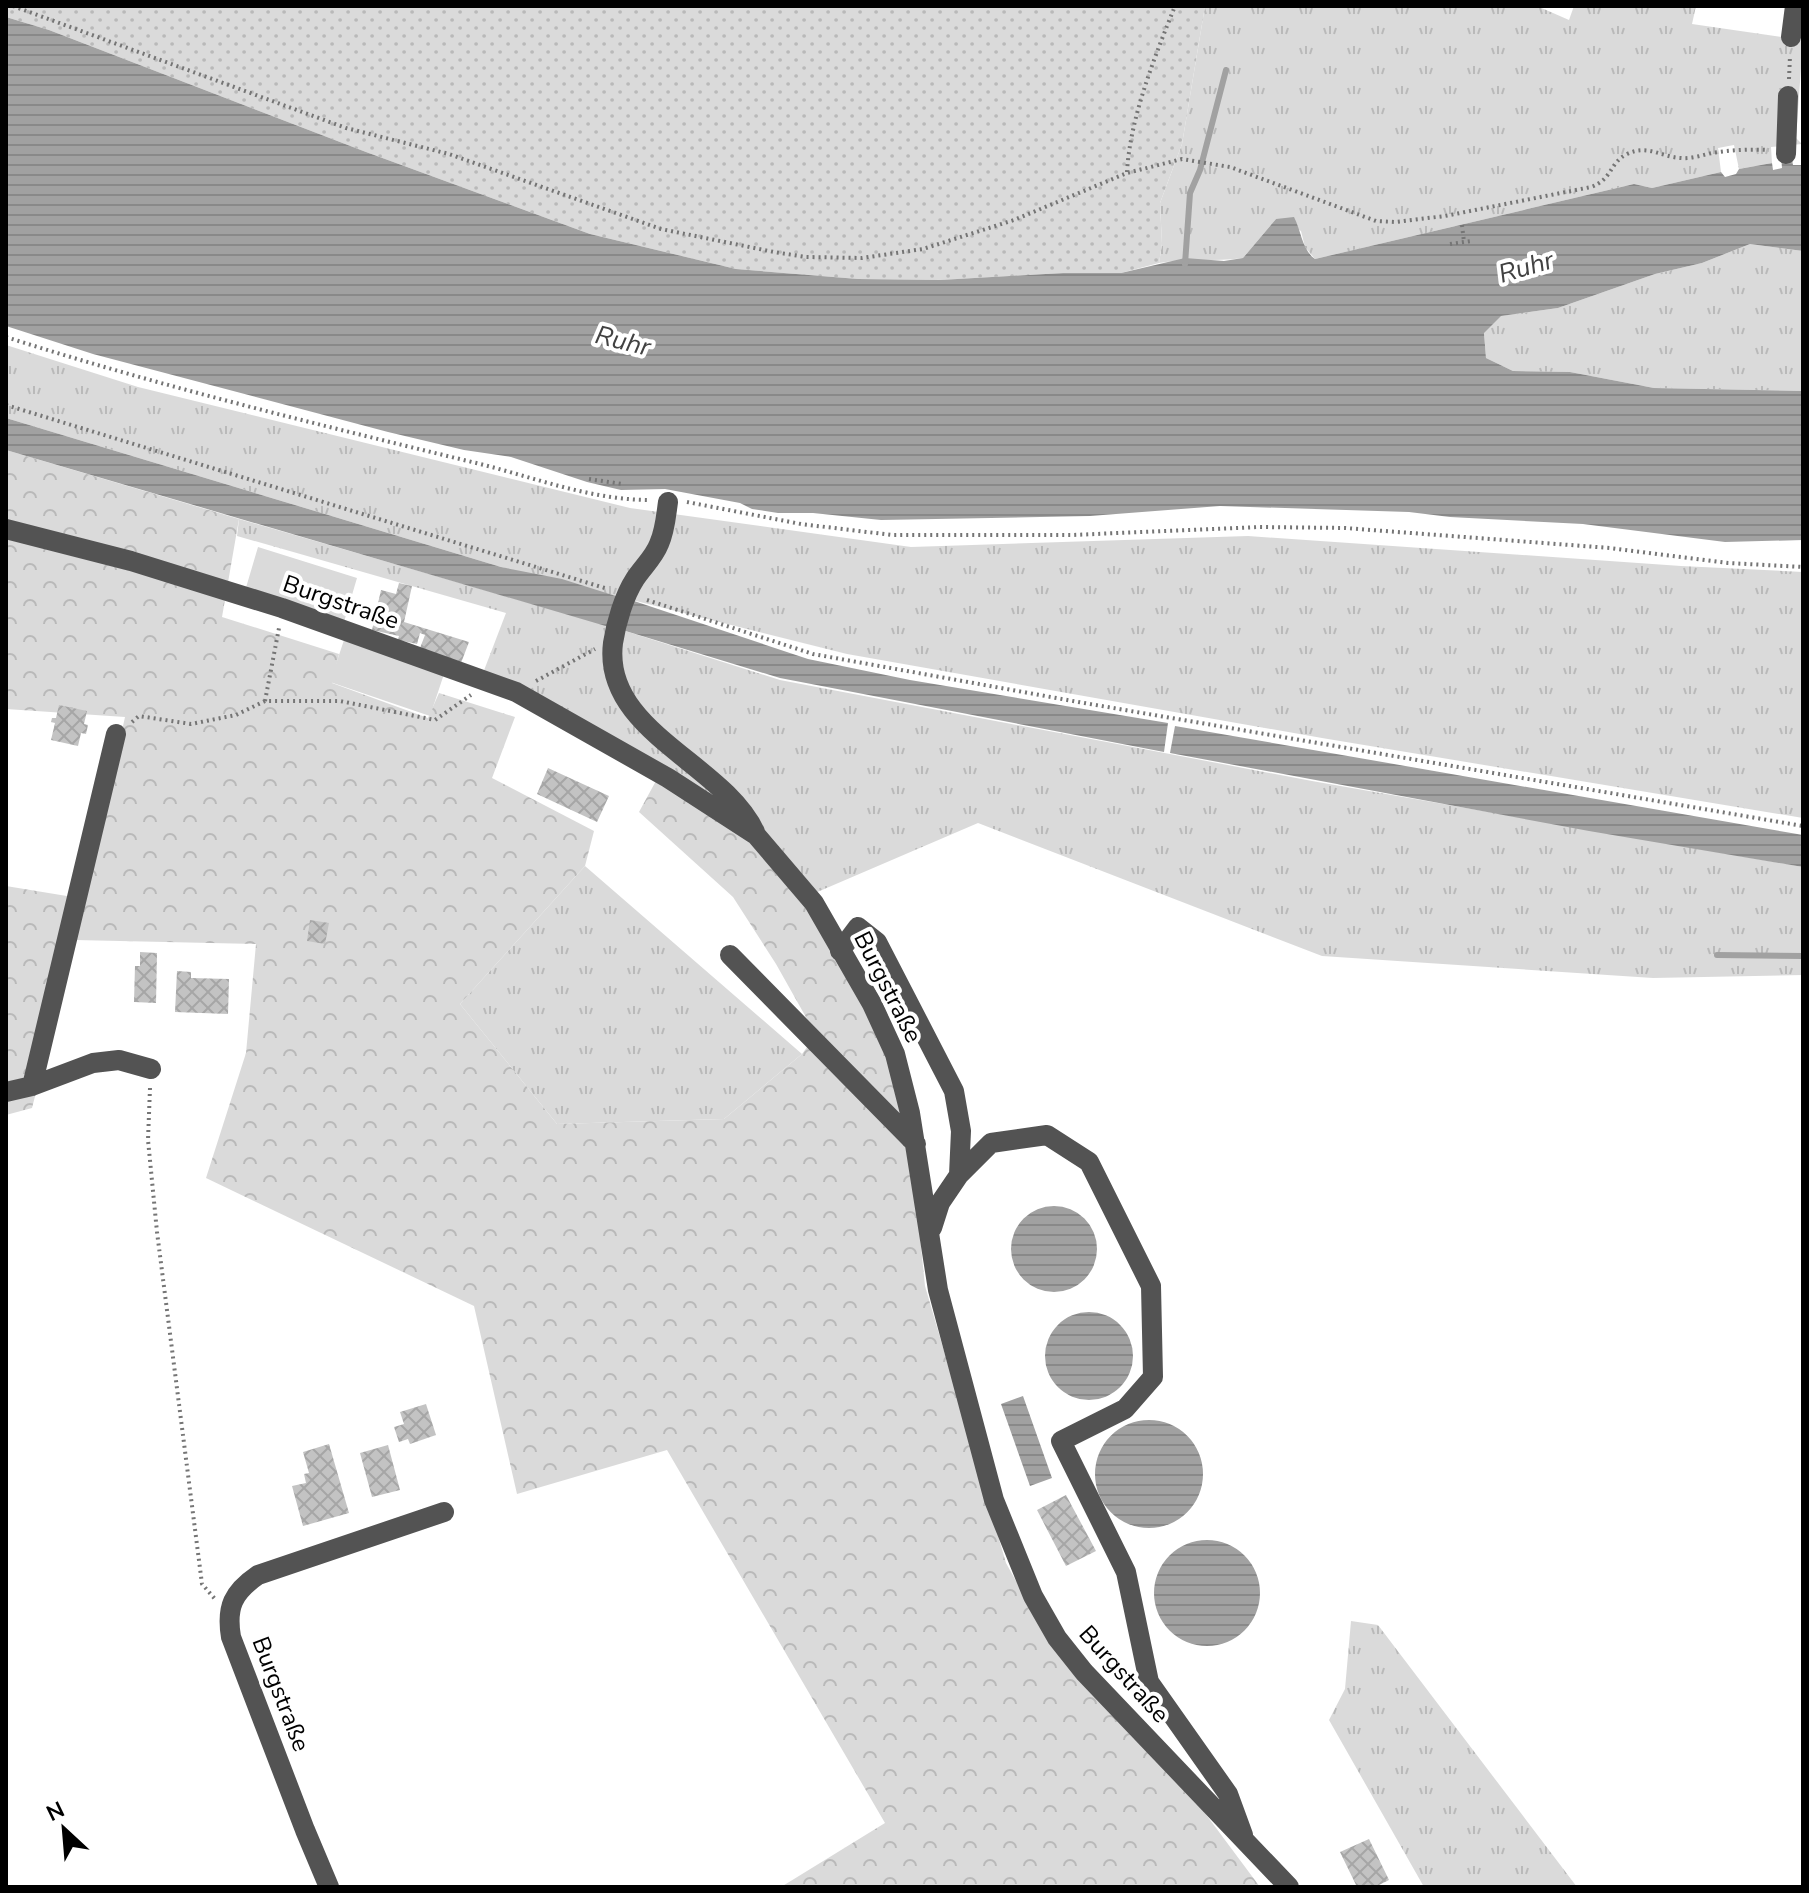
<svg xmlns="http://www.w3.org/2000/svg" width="1809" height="1893" font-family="'Nunito Sans',sans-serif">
<defs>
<pattern id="grass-tufts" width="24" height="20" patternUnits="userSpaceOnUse" patternTransform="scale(2)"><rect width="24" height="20" fill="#dadada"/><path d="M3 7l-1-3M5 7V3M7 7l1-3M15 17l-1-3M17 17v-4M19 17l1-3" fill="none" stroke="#b9b9b9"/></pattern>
<pattern id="forest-crowns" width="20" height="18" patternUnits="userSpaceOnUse" patternTransform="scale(2)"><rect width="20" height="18" fill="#dadada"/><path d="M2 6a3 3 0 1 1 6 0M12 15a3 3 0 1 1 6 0" fill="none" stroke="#b9b9b9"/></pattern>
<pattern id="park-dots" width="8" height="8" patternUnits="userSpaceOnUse" patternTransform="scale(2)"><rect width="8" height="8" fill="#dadada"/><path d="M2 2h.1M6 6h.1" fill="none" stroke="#b9b9b9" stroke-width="1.8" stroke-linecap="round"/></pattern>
<pattern id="water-rules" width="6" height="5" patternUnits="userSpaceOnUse" patternTransform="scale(2)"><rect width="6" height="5" fill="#a1a1a1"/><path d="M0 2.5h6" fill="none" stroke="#898989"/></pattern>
<pattern id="building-cross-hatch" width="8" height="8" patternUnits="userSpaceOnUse" patternTransform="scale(2)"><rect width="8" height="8" fill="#c3c3c3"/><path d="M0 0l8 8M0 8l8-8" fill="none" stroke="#a6a6a6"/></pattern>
</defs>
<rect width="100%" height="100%" fill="#fff"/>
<path fill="url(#grass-tufts)" d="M1205,6H1537L1569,20L1574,6H1696L1692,24L1803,40L1796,138L1802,144L1771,147L1772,163L1739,169L1734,145L1718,148L1721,172L1652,188L1634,184L1315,259L1305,247L1301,231L1276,219L1243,258C1214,262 1188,258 1159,263L1162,244L1160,203L1182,144Z
M1750,244L1803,251V391L1654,388L1570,372L1513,371L1486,358L1484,332L1500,316L1558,308L1655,274L1702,263Z
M6,345L138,387L630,508L911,547L1248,536L1681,566L1803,572V818L1322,738L847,654L501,567L6,418Z
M239,519L619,629L780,680L1312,781L1803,867V975L1653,978L1322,956L978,823L815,893L748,831L483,673L506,613L237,536Z
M585,866L802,1054L724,1119L557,1124L460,1004Z
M1351,1621L1378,1625L1577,1887H1424L1329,1720L1345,1689Z"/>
<path fill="url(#forest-crowns)" d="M6,450L239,519L222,617L339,654L332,683L428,718L439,693L515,717L492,778L594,831L585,866L460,1004L557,1124L724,1119L802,1054L816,1035L776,964L733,897L639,812L657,779L748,831L807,899L880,1027L911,1148L925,1286L1006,1563L1022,1592L1187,1789L1260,1887H781L885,1823L667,1450L517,1494L474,1306L206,1178L246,1053L256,944L75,940L32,1108L6,1115V886L85,899L125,717L6,709Z"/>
<path fill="url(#park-dots)" d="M6,6H1205L1182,144L1160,203L1162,244L1159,263L1121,273H1063L940,280L858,279L736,269L590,234L366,152L49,30L6,17Z"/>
<path fill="#dadada" d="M258,547L357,578L344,622L245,591Z
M344,640L444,674L430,716L330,682Z"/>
<path fill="url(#water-rules)" d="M6,17L49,30L366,152L590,234L736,269L858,279L940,280L1063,273H1121L1185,258L1224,261L1243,258L1276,219L1294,217C1301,230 1302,250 1315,259L1634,184L1652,188L1721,172L1725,177L1736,174L1739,169L1772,163L1773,170L1782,168L1781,155L1791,154L1793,165H1801L1803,159V251L1750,244L1702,263L1655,274L1558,308L1501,316L1484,333L1486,358L1513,371L1570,372L1654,388L1803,391V540L1725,542L1583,524L1450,517L1409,512L1220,506L1090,516L881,520L813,513H778L752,509L740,503L665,489L621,490L587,482L511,457L464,450L388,432L93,354L6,326Z
M6,418L501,567L562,579L619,597L609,627L6,450Z
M631,600L808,659L910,680L1168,723L1164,752L780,678L619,629Z
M1175,726L1803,835V867L1589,831L1170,753Z
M1011 1249a43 43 0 1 1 86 0a43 43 0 1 1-86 0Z
M1045 1356a44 44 0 1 1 88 0a44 44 0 1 1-88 0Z
M1023,1396L1052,1478L1030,1486L1001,1404Z
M1095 1474a54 54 0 1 1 108 0a54 54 0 1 1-108 0Z
M1154 1593a53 53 0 1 1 106 0a53 53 0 1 1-106 0Z"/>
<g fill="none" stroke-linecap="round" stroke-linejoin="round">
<path stroke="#a1a1a1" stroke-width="6" d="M1185,264L1190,193L1200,170L1226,70
M1717,955L1803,956"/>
</g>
<path fill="url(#building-cross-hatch)" d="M399,583L412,586L404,622L469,642L461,663L420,648L425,635L420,633L417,644L398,640L399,636L372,630L381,590L396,594Z
M59,705L87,711L84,724L88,725L86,734L81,733L78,746L51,740L55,723L51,722L52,718H56Z
M548,768L609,796L597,822L537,794Z
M310,920L329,923L325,944L307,941Z
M140,952L157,953L156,1003L134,1002L135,966H140Z
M177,971L191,972V978L229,979L228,1014L175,1012Z
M426,1404L436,1435L410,1444L408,1439L399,1442L394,1427L404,1424L400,1412Z
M329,1444L349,1513L303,1526L292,1486L306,1483L304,1474L309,1473L303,1452Z
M388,1445L400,1490L372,1497L360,1453Z
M1066,1495L1096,1551L1066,1566L1037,1510Z
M1369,1839L1389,1880L1375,1887H1357L1340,1852Z"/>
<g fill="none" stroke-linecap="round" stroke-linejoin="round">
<path stroke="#757575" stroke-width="4" stroke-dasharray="2 4" stroke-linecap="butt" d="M13,6L346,128L449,154L661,229L774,252L806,257L862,258L923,249L1014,220L1127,173L1182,159L1230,167L1376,221L1395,222L1445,216L1591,187C1613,179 1609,163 1627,154C1648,144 1661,157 1681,158C1691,159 1703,155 1712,153C1731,150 1750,149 1769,150
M1789,79L1790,56
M1127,172C1130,118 1155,56 1175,6
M1462,225L1464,242
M1450,244L1471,241
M6,337C159,386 316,424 472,462C531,476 589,500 650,500
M6,405L608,589
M589,479L622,484
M687,502L801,524L892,535H1072L1259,527L1345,528L1610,548L1728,563L1803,567
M647,600L813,654L1084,703L1803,826
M536,681L595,649
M265,701L279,628
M132,722L139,716L191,724L236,715L265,701H340L435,720L471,695
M150,1088L148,1140L157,1232L202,1584L215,1599"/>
<path stroke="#535353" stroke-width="20" d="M1791,37L1795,6L1803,7
M1786,154L1788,96
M668,502C666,516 665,531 659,544C654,557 643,567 635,579C624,596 616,623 613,643C602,731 723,763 755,832
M6,529L131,561L282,608L516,692L668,778L756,835L814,903L872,1004L895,1054L910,1113L938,1290L994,1500L1033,1596L1057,1638L1084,1672L1289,1887
M840,951L858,927L877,942L954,1091L961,1131L959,1175
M730,955L916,1144
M32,1086L116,734
M6,1092L32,1086L93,1063L119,1060L151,1069
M932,1228L940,1203L959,1175L991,1143L1047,1135L1089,1162L1151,1286L1153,1377L1125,1409L1061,1441L1126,1572L1149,1682L1228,1794L1243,1835
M329,1887L305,1830L231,1637C226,1607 233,1592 258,1575L444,1512"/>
</g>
<g text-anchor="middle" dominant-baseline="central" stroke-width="8" stroke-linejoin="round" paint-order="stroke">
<g font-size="24" fill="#000" stroke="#fff">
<text transform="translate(341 602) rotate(19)">Burgstraße</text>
<text transform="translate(888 987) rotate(63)">Burgstraße</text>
<text transform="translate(1124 1674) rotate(48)">Burgstraße</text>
<text transform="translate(281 1694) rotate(69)">Burgstraße</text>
</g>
<g font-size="26" font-style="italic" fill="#424242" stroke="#fff">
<text transform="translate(1526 267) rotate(-16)">Ruhr</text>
<text transform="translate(623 341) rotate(14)">Ruhr</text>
</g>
</g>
<rect width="1809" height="1893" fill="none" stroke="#000000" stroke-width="16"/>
<g transform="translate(64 1829) rotate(334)" stroke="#ffffff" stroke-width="6" paint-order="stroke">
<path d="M0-6L14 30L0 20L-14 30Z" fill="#000000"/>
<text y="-12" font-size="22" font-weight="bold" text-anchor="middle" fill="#000000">N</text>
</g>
</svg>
